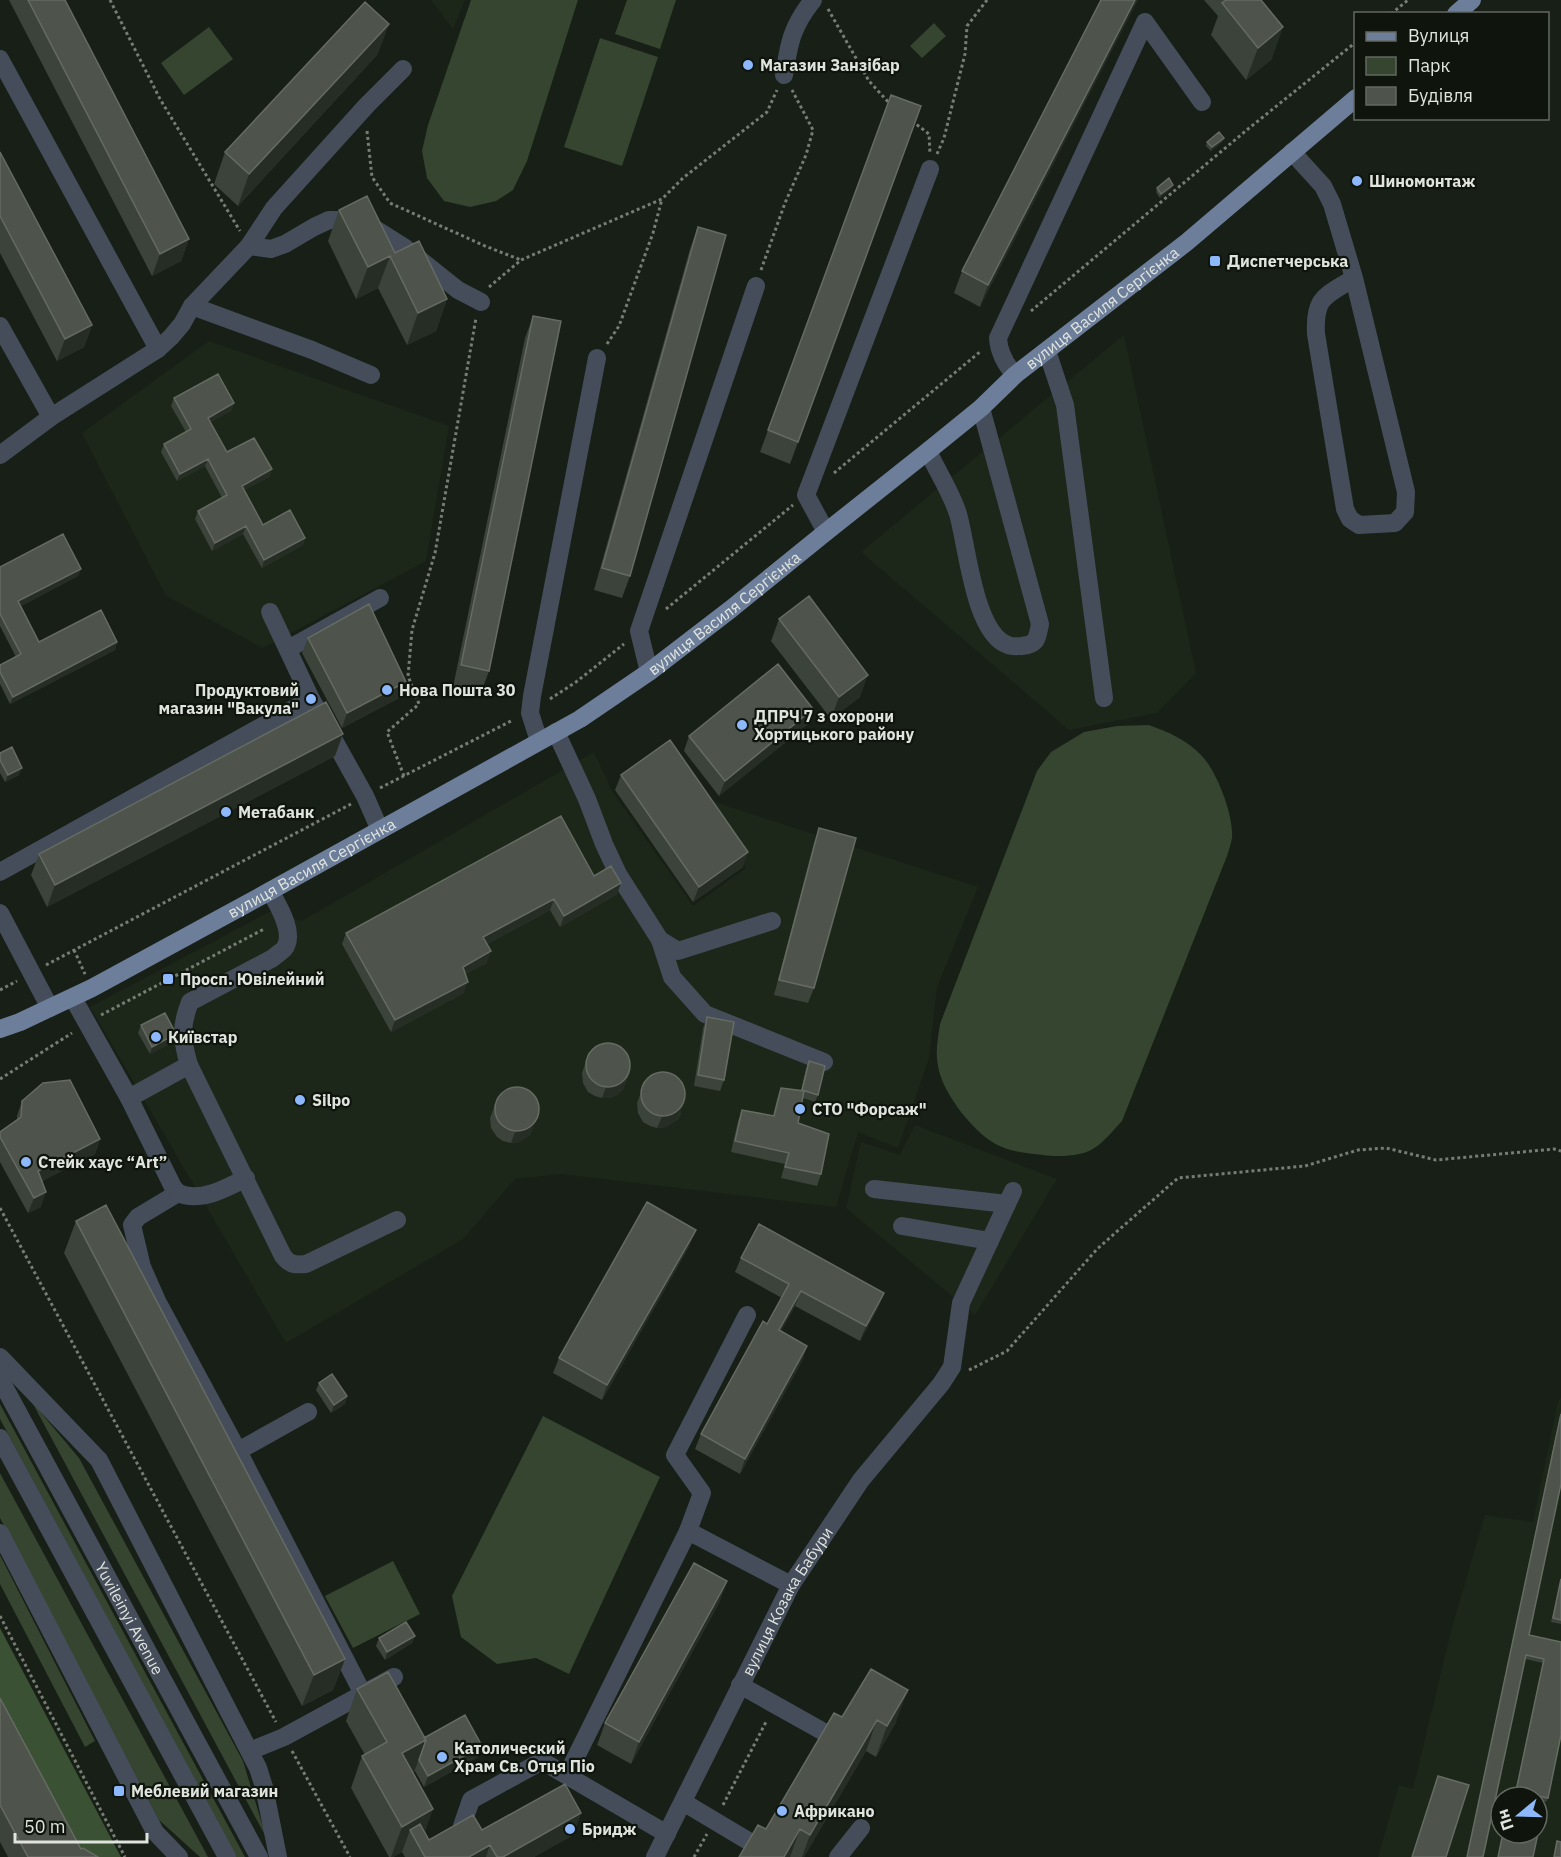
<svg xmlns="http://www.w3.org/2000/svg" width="1561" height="1857" font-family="'IBM Plex Sans',sans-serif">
<rect width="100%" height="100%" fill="#181f16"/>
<path fill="#1d2719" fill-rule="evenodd" d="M431,0H465L453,29Z
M1124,335L1196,673L1157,713L1069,730L861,552Z
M209,341L449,426L426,561L263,648L166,596L82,433Z
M594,752L612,791L693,906L746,868L714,802L978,887L937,987L929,1058L898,1148L858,1132L836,1207L561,1174L515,1179L463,1239L286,1343L90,1007L269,912L302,921Z
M915,1125L1057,1179L975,1315L846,1208L861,1142L900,1155Z
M1561,1397V1857H1378L1399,1785L1413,1789L1451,1631L1485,1515L1533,1522L1558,1401ZM1501,1797H1537V1833H1501Z"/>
<path fill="#354530" d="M471,0H578L527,161L513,190L496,201L470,207L444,201L427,178L422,151L428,125Z
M627,0H676L660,49L615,34Z
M934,23L946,36L922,58L910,46Z
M209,27L233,59L184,95L161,63Z
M600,38L658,57L622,166L564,147Z
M1149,725C1168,732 1187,740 1201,755C1217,771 1234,816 1232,838C1231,844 1229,850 1227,856L1122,1121C1114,1129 1106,1140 1096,1147C1083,1157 1058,1157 1043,1155C1029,1154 1014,1152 1002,1147C976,1137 942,1093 938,1066C935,1052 938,1038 940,1024L1037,771L1051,752L1084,732L1117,726Z
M32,1402L79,1458L243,1761L266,1837Z
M0,1404L245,1857H236L0,1419Z
M543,1416L660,1477L569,1674L536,1658L497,1664L461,1637L452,1596Z
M0,1473L208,1857H200L159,1820L0,1518Z
M0,1555L95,1741L85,1747L0,1584Z
M393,1561L420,1614L353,1648L325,1596Z"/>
<path fill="#3a5133" d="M0,1628L121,1857H76L0,1717Z"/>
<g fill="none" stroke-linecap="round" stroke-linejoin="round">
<path stroke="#777d75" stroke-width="3" stroke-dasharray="3 3" stroke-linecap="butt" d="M110,0L160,99L240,231
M828,9L869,81L890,104
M1391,14L1408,0
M912,121L929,134L930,153
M367,131L372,177L390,203L485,246L521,260
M937,154L944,138L965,54L967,26L987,0
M761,270L785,203L806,155L813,130L792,90
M489,287L521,260L662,199L683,178L767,112L777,90
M1031,311L1248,129L1356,42
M607,344L619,326L653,233L662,199
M834,473L981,351
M666,609L793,505
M550,699L576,682L624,644
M404,776L387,732L419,704L408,676L412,630L435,553L476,318
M380,788L513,720
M74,950L85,974
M46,965L351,804
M0,990L17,981
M101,1015L264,929
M0,1079L72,1033
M0,1208L276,1722
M969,1370L1007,1351L1097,1249L1178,1178L1305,1166L1358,1150L1386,1148L1436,1160L1554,1149L1561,1151
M0,1616L125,1857
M292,1751L350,1857
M723,1805L767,1720
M694,1857L707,1834"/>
<g stroke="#454d5b" stroke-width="18">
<path d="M0,59L158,349"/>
<path d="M784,75C789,43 792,26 813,0"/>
<path d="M1292,152L1323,186L1332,204L1354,278L1406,492L1405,512L1395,523L1359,525L1350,519L1345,509L1316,334C1314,296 1326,296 1354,278"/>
<path d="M249,246L271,249L285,244L314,227L329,220H361L404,247L458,290L481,302"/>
<path d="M192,306L312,350L371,375"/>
<path d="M0,326L51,417"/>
<path d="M1047,351L1065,405L1104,698"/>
<path d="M1015,375C1005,364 999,353 998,338L1145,22L1202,102"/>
<path d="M928,451C937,471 952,494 958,514C967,544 974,634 1008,645C1012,647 1017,646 1022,646C1038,644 1037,638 1040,624L981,408"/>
<path d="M0,455L51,417L158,349L171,337L182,324L192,306L249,246L274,208L367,105L403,69"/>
<path d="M826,532L806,495L930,169"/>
<path d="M270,612L311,699"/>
<path d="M288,649L380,598"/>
<path d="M649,672L639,631L756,286"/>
<path d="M556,732L587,799L604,844L618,874L660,940L678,951L772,921"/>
<path d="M539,741L530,713L532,696L597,358"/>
<path d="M0,872L311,699L365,796L380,830"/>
<path d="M270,891C278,905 296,934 284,949C281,952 276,955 273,958L190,1002C180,1027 182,1041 189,1065L283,1256C290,1265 295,1265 306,1264L397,1220"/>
<path d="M0,913L50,1008"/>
<path d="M660,940L672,977L705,1014L824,1062"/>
<path d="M73,998L129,1098L189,1065"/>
<path d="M129,1098L173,1187L178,1193L138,1217L132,1225L142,1267L157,1301L238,1451L363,1694"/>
<path d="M874,1189L1007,1204"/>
<path d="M178,1193C200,1203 227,1188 246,1178"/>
<path d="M902,1226L990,1241"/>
<path d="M0,1357L99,1460L258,1768L264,1787L278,1857"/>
<path id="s1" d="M0,1379L259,1857"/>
<path d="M0,1438L227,1857"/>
<path d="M238,1451L308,1412"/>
<path d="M688,1531L702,1493L675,1455L747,1315"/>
<path d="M0,1533L155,1832L179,1857"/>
<path d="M740,1685L831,1736"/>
<path d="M250,1751L284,1737L394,1677"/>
<path d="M567,1775L688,1531L791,1585"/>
<path d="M683,1802L755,1845"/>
<path d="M462,1826L471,1800L542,1761L667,1834"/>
<path id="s2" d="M655,1857L791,1585L861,1480L941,1384L952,1367L961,1303L1013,1191"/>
<path d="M838,1857L861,1828"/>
</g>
<g stroke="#6c7e9a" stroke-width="18">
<path d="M1456,14L1472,0"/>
<path id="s3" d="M0,1029L20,1022L92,988L270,891L580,719L649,672L731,609L826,532L928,451L981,408L1015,375L1187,242L1356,98"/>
</g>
</g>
<path fill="#3c433a" d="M9,0H65L189,239L181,261L152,276Z
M1101,0L980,307L954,293L962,271Z
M1204,0H1261L1272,59L1246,80L1211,35L1218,16Z
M389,24L377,55L238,206L214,184L225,152Z
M891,95L921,106L790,464L760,452Z
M1224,138L1222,142L1211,151L1206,146L1207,142Z
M0,152L92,325L84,347L57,361L0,253Z
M1157,188H1172L1160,198L1156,192Z
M339,210L395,253L447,299L436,331L407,345L378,288L356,299L328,241Z
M698,227L630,576L622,598L594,590L690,249Z
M533,316L489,671L481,693L453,687L525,338Z
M174,398L234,403L231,411L210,422L227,452L272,469L269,477L244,490L263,525L305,538L303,545L262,568L243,534L212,551L195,519L198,511L222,498L205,466L177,481L161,452L164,444L186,432L171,406Z
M0,567L81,569L78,576L21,606L39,642H117L115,650L10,704L0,684V665L16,657L0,626Z
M779,619L860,697L831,719L771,641Z
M308,638L401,697L342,728L302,653Z
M808,724L719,796L684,751L689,736Z
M0,753L19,775L5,782L0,773Z
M335,756L47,907L31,875L39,854Z
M621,775L743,867L693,902L615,790Z
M819,828L814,988L808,1003L774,995L814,843Z
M594,876L617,894L560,927L550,910L487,944V963L465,974L464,993L391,1032L342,944L346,933Z
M707,1017L724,1080L720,1091L694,1086L703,1028Z
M141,1025L176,1034L173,1042L150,1054L138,1033Z
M589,1052L630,1072L623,1089L618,1094L610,1098H602L595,1096L588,1092L583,1083L582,1073Z
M809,1061L818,1095L815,1102L803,1098L798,1123L821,1174L817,1186L781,1178L785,1164L731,1152L738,1121L742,1110L773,1116L777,1099L781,1088L801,1091L806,1069Z
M645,1082L681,1113L678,1119L666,1127L657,1128L650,1126L643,1122L638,1113L637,1103Z
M498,1097L531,1134L519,1142L511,1143L503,1141L497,1137L491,1128L490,1118Z
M22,1101L100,1139L95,1154L42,1181L41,1207L28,1213L0,1162V1132L17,1120V1116Z
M76,1221L345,1659L333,1690L302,1706L64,1253Z
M690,1245L602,1400L553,1373L559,1358Z
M741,1258L884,1293L878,1308L860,1341L795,1306L781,1331L807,1346L802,1361L740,1474L695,1449L701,1434L767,1324L782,1298L735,1272Z
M319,1383L347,1396L345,1404L331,1413L316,1390Z
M1561,1411V1484L1529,1635L1561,1642L1548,1798L1546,1802L1537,1800V1797H1525L1515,1795L1543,1663L1525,1659L1483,1857H1467Z
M1561,1577V1624L1551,1622Z
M727,1581L719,1603L631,1764L597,1745L605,1723Z
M415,1636L412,1643L385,1660L376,1646L379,1638Z
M871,1669L896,1722L876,1757L866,1751L804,1857H739L766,1829L842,1717Z
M357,1689L424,1738L478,1757L424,1787L415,1771L413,1773L425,1832L429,1840L581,1813L573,1835L534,1857H405L402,1852L393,1857H389L351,1788L362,1756L365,1755L346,1721Z
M0,1698L81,1849L98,1857H8L0,1842Z"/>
<path fill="#262d24" d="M1135,0H1138L980,307L988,285Z
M389,24L377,55L238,206L249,174Z
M1283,27L1272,59L1246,80L1258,48Z
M1224,138L1222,142L1211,151L1212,147Z
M1173,185L1172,188L1160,198L1161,194Z
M189,239L181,261L152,276L160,254Z
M390,256L378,288L356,299L368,267Z
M447,299L436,331L407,345L418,313Z
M92,325L84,347L57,361L65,339Z
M234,403L231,411L205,425L208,418Z
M208,459L205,466L177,481L180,474Z
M272,469L269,477L239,493L242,486Z
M246,526L243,534L212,551L215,543Z
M305,538L303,545L262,568L264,560Z
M81,569L78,576L16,609L18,601Z
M117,642L115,650L10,704L13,697Z
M868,675L860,697L831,719L839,697Z
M406,682L401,697L342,728L347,713Z
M813,709L808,724L719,796L725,781Z
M343,734L335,756L47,907L55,885Z
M22,768L19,775L5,782L8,775Z
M748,852L743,867L693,902L699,887Z
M621,883L617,894L560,927L564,916Z
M554,899L550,910L479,948L483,937Z
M491,951L487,963L459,978L463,967Z
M468,982L464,993L391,1032L395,1020Z
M176,1034L173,1042L150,1054L152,1047Z
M630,1072L623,1089L618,1094L610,1098H602L606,1087Z
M685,1101L678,1119L666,1127L657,1128L662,1117Z
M535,1123L531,1134L519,1142L511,1143L515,1132Z
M100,1139L95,1154L33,1186L38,1171Z
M46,1192L41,1207L28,1213L34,1198Z
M696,1230L690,1245L602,1400L607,1385Z
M801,1291L795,1306L774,1345L779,1330Z
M884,1293L878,1308L860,1341L866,1326Z
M807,1346L802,1361L740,1474L745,1459Z
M347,1396L345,1404L331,1413L334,1405Z
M727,1581L719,1603L631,1764L639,1742Z
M415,1636L412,1643L385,1660L387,1652Z
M345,1659L333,1690L302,1706L314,1675Z
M908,1690L896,1722L876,1757L887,1726Z
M877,1720L866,1751L804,1857H802L810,1835Z
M426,1740L414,1772L391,1785L402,1753Z
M482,1746L478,1757L424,1787L428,1776Z
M433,1809L422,1841L410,1830L402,1852L393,1857H391L402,1827Z
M581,1813L573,1835L534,1857H503Z
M800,1829L790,1857H784Z
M490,1845L486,1857H469Z"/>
<path fill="#4e544c" stroke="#656b63" stroke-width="1.5" d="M28,0H65L189,239L160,254Z
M1101,0H1135L988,285L962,271Z
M1226,0H1261L1283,27L1258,48L1222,3Z
M365,2L389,24L249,174L225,152Z
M891,95L921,106L798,442L768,430Z
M1219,132L1224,138L1212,147L1207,142Z
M0,152L92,325L65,339L0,216Z
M1169,178L1173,185L1161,194L1157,188Z
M367,196L395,253L419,241L447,299L418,313L390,256L368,267L339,210Z
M698,227L726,235L630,576L602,568Z
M533,316L561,321L489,671L461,665Z
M218,374L234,403L208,418L227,452L254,438L272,469L242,486L263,525L290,510L305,538L264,560L246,526L215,543L198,511L227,495L208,459L180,474L164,444L191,429L174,398Z
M63,534L81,569L18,601L39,642L101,610L117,642L13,697L0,672V665L21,654L0,614V567Z
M809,596L868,675L839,697L779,619Z
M369,604L406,682L347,713L308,638Z
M778,664L813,709L725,781L689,736Z
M326,702L343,734L55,885L39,854Z
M670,740L748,852L699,887L621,775Z
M12,747L22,768L8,775L0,760V753Z
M561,816L594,876L611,866L621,883L564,916L554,899L483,937L491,951L463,967L468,982L395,1020L346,933Z
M819,828L856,838L814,988L779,980Z
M165,1013L176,1034L152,1047L141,1025Z
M707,1017L734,1022L724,1080L698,1075Z
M586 1065a22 22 0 1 1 44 0a22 22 0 1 1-44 0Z
M809,1061L825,1066L818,1095L802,1090Z
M641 1094a22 22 0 1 1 44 0a22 22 0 1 1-44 0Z
M70,1080L100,1139L38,1171L46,1192L34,1198L0,1137V1132L21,1117L22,1101L43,1083Z
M495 1109a22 22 0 1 1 44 0a22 22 0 1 1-44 0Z
M781,1088L804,1091L798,1123L829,1134L821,1174L785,1167L789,1153L735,1141L742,1110L774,1116Z
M647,1202L696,1230L607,1385L559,1358Z
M106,1205L345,1659L314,1675L76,1221Z
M759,1224L884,1293L866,1326L801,1291L779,1330L807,1346L745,1459L701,1434L763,1321L767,1324L789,1284L741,1258Z
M332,1374L347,1396L334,1405L319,1383Z
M1561,1414V1484L1529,1635L1561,1642V1735L1548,1798L1516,1791L1544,1659L1526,1655L1483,1857H1467Z
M694,1563L727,1581L639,1742L605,1723Z
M1561,1579V1620L1553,1618Z
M406,1622L415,1636L387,1652L379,1638Z
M871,1669L908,1690L887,1726L877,1720L810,1835L800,1829L784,1857H739L758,1825L766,1829L834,1713L842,1717Z
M388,1672L426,1740L402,1753L433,1809L402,1827L362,1756L387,1742L357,1689Z
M0,1698L81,1849L83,1848L98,1857H28L0,1805Z
M465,1715L482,1746L428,1776L419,1760L426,1740L424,1738Z
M1438,1776L1469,1785L1446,1857H1412Z
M565,1784L581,1813L503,1857H497L490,1845L469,1857H425L410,1830L420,1824L429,1840L473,1815L482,1830Z
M1537,1824H1540L1533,1857H1498L1503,1833H1537Z
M1557,1841L1561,1842V1857H1554Z"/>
<g fill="#8db9fc" stroke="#0f150d" stroke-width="2">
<circle cx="748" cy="65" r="6"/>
<circle cx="1357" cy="181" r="6"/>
<rect x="1209" y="255" width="12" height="12" rx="3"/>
<circle cx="387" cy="690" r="6"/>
<circle cx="311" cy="699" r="6"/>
<circle cx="742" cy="725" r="6"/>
<circle cx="226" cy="812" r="6"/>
<rect x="162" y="973" width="12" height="12" rx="3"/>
<circle cx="156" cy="1037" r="6"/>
<circle cx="300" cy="1100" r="6"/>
<circle cx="800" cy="1109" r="6"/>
<circle cx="26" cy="1162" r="6"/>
<circle cx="442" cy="1757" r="6"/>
<rect x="113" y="1785" width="12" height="12" rx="3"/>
<circle cx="782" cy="1811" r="6"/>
<circle cx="570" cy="1829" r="6"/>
</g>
<g text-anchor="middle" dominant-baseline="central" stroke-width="4.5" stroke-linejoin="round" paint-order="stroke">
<g font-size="16" font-weight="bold" fill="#e0e4de" stroke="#0f150d" text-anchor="start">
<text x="760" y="65">Магазин Занзібар</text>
<text x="1369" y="181">Шиномонтаж</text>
<text x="1227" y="261">Диспетчерська</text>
<text x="299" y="690" text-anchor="end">Продуктовий<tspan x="299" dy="18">магазин "Вакула"</tspan></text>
<text x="399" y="690">Нова Пошта 30</text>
<text x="754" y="716">ДПРЧ 7 з охорони<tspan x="754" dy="18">Хортицького району</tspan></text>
<text x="238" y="812">Метабанк</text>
<text x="180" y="979">Просп. Ювілейний</text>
<text x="168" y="1037">Київстар</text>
<text x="312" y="1100">Silpo</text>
<text x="812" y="1109">СТО "Форсаж"</text>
<text x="38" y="1162">Стейк хаус “Art”</text>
<text x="454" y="1748">Католический<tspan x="454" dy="18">Храм Св. Отця Піо</tspan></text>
<text x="131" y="1791">Меблевий магазин</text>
<text x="794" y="1811">Африкано</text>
<text x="582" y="1829">Бридж</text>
</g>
<g font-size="16" fill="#e0e4de" stroke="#0f150d">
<text stroke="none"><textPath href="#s3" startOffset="1323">вулиця Василя Сергієнка</textPath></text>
<text stroke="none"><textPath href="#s3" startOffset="837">вулиця Василя Сергієнка</textPath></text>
<text stroke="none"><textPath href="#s3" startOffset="351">вулиця Василя Сергієнка</textPath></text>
<text stroke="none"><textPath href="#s2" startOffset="288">вулиця Козака Бабури</textPath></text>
<text stroke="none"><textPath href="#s1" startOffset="272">Yuvileinyi Avenue</textPath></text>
</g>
</g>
<rect x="1354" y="12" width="195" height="108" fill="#0f150d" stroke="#636861" stroke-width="1.5"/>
<rect x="1366" y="32" width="30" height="9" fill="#6c7e9a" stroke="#636861" stroke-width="1.5"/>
<text x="1408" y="42" font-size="18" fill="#e0e4de">Вулиця</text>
<rect x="1366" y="57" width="30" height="18" fill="#354530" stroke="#636861" stroke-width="1.5"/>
<text x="1408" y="72" font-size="18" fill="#e0e4de">Парк</text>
<rect x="1366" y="87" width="30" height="18" fill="#4e544c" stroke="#636861" stroke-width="1.5"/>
<text x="1408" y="102" font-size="18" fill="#e0e4de">Будівля</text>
<g transform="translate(1519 1815) rotate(251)"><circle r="28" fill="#0f150d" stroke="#636861" stroke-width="1.5"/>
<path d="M0-4.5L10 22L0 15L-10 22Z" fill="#8db9fc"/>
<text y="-9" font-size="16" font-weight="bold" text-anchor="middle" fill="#e0e4de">Пн</text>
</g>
<path d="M15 1833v9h132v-9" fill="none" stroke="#e0e4de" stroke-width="3"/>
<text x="24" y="1833" font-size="18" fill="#e0e4de" stroke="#0f150d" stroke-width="4.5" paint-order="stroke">50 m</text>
</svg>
